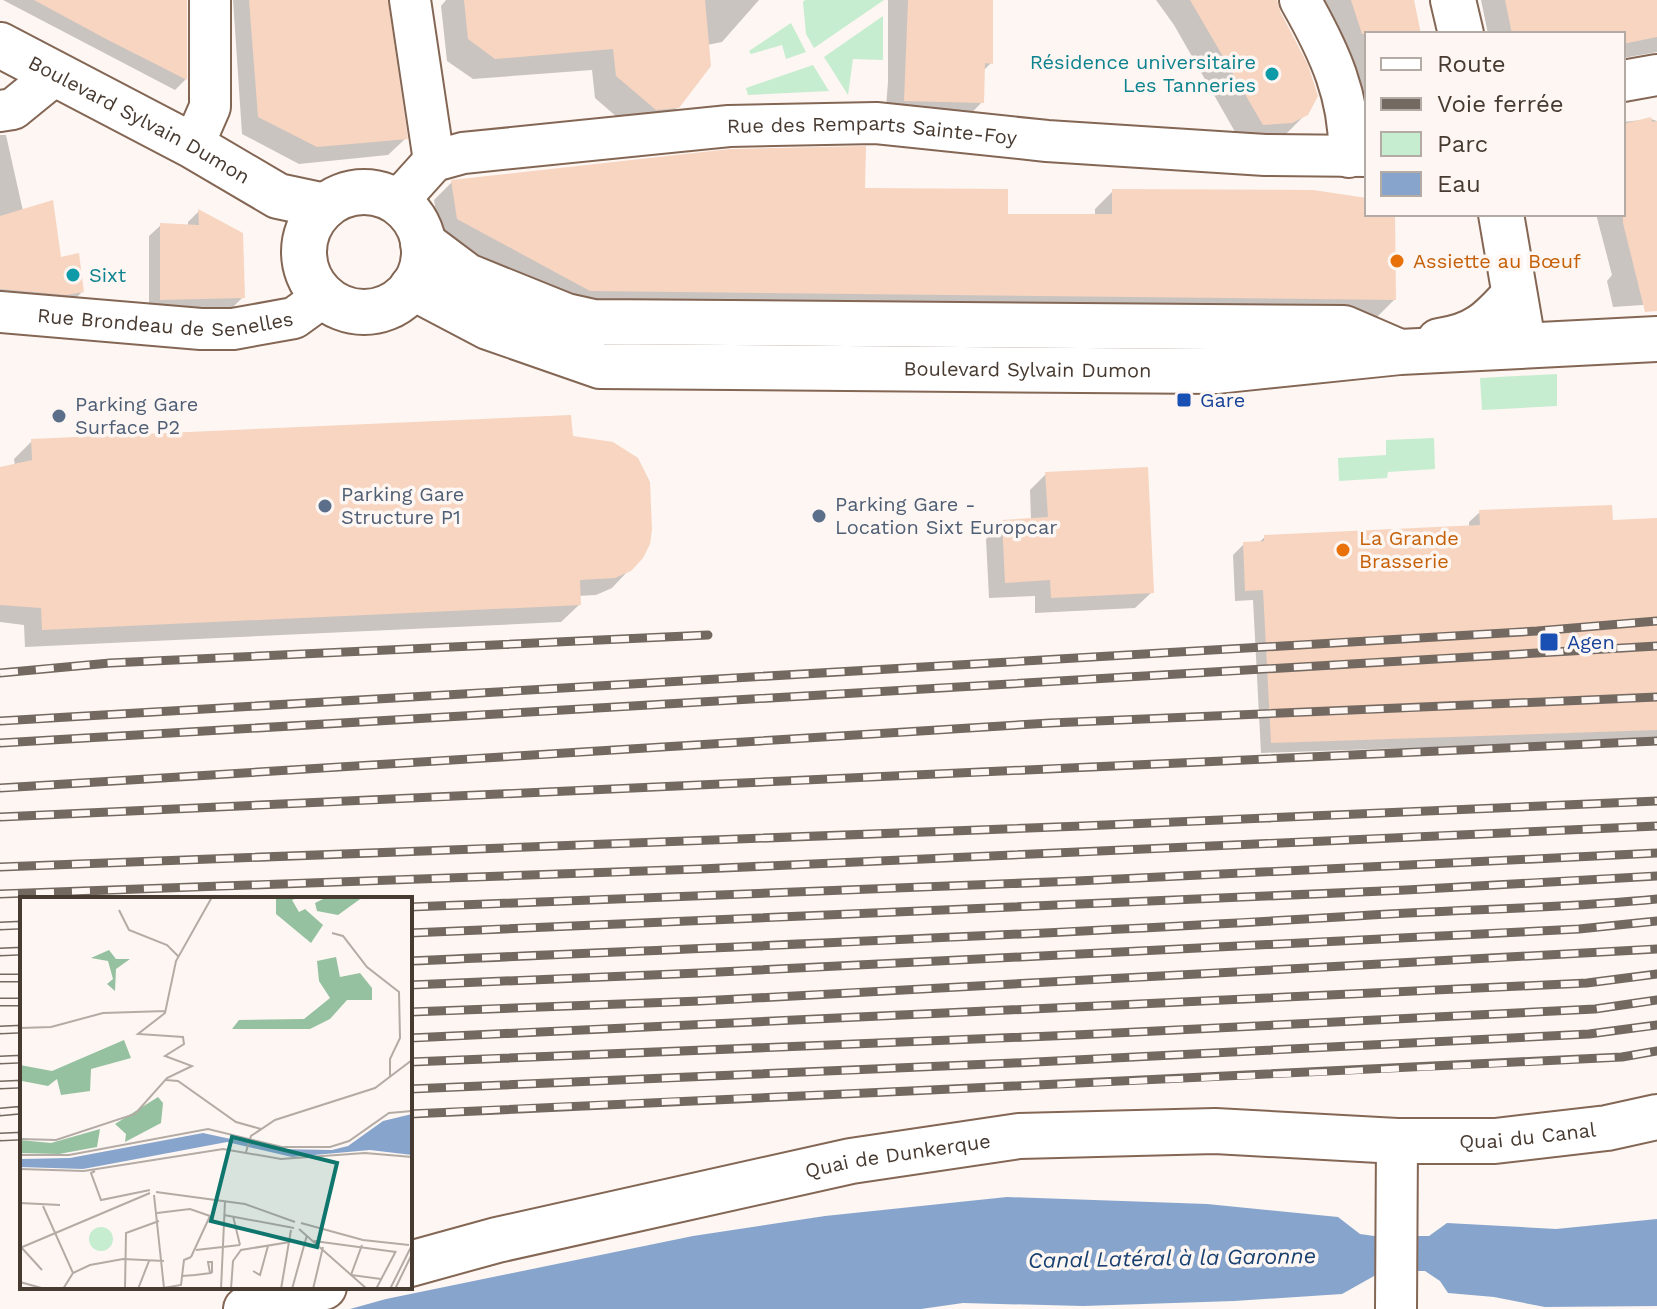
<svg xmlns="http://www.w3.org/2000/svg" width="1657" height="1309" font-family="'Work Sans',sans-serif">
<rect width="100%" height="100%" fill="#fdf6f2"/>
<path fill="#c7edd0" d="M805,0H884L814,48L806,34L803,2Z
M883,16V60L853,59L848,95L824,57Z
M791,23L806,52L786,59L782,45L751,54L749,51Z
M813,65L829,91L748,95L746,88Z
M1557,374V406L1482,410L1480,378Z
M1434,438L1435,469L1388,472L1387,478L1339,481L1338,458L1386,455V440Z"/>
<path fill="#87a5cc" d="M1007,1197L1207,1204L1338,1217L1360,1234L1374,1236H1429L1447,1223L1556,1229L1657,1219V1306L1545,1307L1494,1297L1448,1293L1440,1281L1425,1271H1383L1342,1294L1234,1301L1083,1306L963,1303L921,1309H350L386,1299L693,1236L825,1216Z"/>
<path fill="#0003" d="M3,0H185V80L175,90Z
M233,0H386L405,139L388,155L299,164L242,134Z
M446,0H759L722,42L707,45L678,107L656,129L633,131L595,98L592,70L473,79L447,61L441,6Z
M888,0H983L991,63L983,71L982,102L962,123L885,120L888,82Z
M1156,0H1275L1306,114L1285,135L1270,143L1242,144L1174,25Z
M1320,0H1412L1419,34H1367V108L1359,110Z
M1481,0H1657V52L1623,58V34H1488Z
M1651,119L1657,121V304L1613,307L1607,281L1612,275L1596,214H1623V122Z
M0,135H6L23,211L82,292L65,309L0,307Z
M452,182L863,190L1006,216H1095V209L1113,191L1367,200V214H1392L1394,300L1376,318L571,308L440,237L434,200Z
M199,211L243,297L232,308L149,311V236L161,225L188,227V222Z
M571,437L641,557L612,588L596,595L578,596L579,605L561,622L25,647L24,625L0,622V470L15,466L14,459L32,441Z
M1046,474L1152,592L1135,608L1035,613V596L989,598L986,539L1003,522L1031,520L1030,490Z
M1480,512L1611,522L1657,520V739L1261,753L1253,600L1235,601L1233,555L1244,544L1258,543L1265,537L1469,528V522Z"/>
<path fill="#f7d5c0" d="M34,0H187V80L108,40Z
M249,0H388L408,139L317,147L258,117Z
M464,0H705L711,66L679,108L656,110L616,76L613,49L495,59L468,39Z
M908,0H993V64L985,63L984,103L904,101Z
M1190,0H1277L1280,11L1308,65L1318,96L1308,115L1292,123L1263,125Z
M1351,0H1414L1421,34H1362Z
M1505,0H1657V37L1623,44V34H1512Z
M1651,117L1652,122L1657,121V311L1645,312L1623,223V124Z
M866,146L865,188L1008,189V214H1112V189L1313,190L1367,198V214H1395L1396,300L590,291L457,219L451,180L730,149Z
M53,200L61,257L79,253L84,292L67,295L0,289V216Z
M198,209L243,233L245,298L160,300V223L199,225Z
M571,415L573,436L613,442L638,458L650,482L652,530L650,544L643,558L631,571L615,578L580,580L581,605L42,630L41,608L0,605V467L32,460L31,439Z
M1148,467L1154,593L1051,598L1050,580L1005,583L1002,520L1048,517L1045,472Z
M1612,505L1613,520L1657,518V730L1271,743L1263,590L1245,591L1243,542L1264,541V535L1480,525L1479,510Z"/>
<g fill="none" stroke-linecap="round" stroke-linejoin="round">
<defs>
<g id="street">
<path d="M410,0L434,161"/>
<path d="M1300,0C1329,51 1351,97 1349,157"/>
<path d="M1623,81L1657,75"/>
<path d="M0,111L13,109L56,74"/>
<path d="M193,146L210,107V0"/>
<path id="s1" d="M397,202L434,161L463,153L729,126L876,123L1047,141L1265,155L1367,156"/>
<path id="s2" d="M0,312L201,329H233L294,318L323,297"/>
<path d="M1396,1309L1397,1141"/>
</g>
<g id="secondary">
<path d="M1453,0L1461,34"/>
<path id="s3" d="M0,45L193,146L278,196L325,206"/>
<circle cx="364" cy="252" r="60"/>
<path d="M1501,214L1520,325"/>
<path d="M423,243L467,276L566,316L593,322L1344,328L1395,350"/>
<path id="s4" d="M412,287L488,327L600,366L1216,371L1400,352L1657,339"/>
<path d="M1439,341C1476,336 1490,322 1514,295"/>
<path id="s5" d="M410,1264L497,1240L851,1161L1019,1136L1215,1131L1397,1141H1495L1607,1128L1657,1117"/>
<path d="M246,1309L324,1287"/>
</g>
</defs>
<use href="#street" stroke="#846654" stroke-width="44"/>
<use href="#secondary" stroke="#846654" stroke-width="48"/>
<use href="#street" stroke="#fff" stroke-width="40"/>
<use href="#secondary" stroke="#fff" stroke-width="44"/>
<defs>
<path id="rail" d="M0,673L110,663L708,635
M0,721L1537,631L1657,621
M0,743L1657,646
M0,788L1050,723L1657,697
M0,817L1657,741
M0,867L1082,826L1657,801
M0,894L700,869L1657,826
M410,907L1077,881L1657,853
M0,926L22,925
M410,933L1406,890L1657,876
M0,952L22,951
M410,961C726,947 1041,935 1356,916C1457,909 1557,909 1657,899
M0,978H22
M410,985L699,973L1579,929L1657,921
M0,1002H22
M410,1012L700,1001L1657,949
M0,1030L22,1029
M410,1038L1587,983L1657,974
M0,1060L22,1059
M410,1062L1075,1035L1595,1009L1657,1000
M0,1085L22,1084
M410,1089L1014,1063L1589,1034L1657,1025
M0,1112L22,1110
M410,1114C814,1094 1218,1079 1622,1057L1657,1051
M0,1137L22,1136"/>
</defs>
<use href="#rail" stroke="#746961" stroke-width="9"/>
<use href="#rail" stroke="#fdf6f2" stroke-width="6" stroke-dasharray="18" stroke-linecap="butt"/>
</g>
<g fill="#0f9aa8" stroke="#fdf6f2" stroke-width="3">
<circle cx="1272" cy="74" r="8"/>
<circle cx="73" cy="275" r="8"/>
</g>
<g fill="#e8710a" stroke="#fdf6f2" stroke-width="3">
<circle cx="1397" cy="261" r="8"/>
<circle cx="1343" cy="550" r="8"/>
</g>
<g fill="#1a4fb4" stroke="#fdf6f2" stroke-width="3">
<rect x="1176" y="392" width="16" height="16" rx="4"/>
<rect x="1539" y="632" width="20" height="20" rx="4"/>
</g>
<g fill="#5c6f8a" stroke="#fdf6f2" stroke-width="3">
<circle cx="59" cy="416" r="8"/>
<circle cx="325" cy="506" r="8"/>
<circle cx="819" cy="516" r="8"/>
</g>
<g text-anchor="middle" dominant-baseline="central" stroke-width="7" stroke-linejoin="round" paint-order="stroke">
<g font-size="20" fill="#0d838f" stroke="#fdf6f2" text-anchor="end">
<text x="1256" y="62">Résidence universitaire<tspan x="1256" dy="23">Les Tanneries</tspan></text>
<text x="89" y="275" text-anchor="start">Sixt</text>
</g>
<g font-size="20" fill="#473a31" stroke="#fdf6f2">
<text stroke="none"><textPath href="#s3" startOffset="158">Boulevard Sylvain Dumon</textPath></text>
<text stroke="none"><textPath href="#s1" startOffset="496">Rue des Remparts Sainte-Foy</textPath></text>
<text stroke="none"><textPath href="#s2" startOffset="166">Rue Brondeau de Senelles</textPath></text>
<text stroke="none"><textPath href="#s4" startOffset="632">Boulevard Sylvain Dumon</textPath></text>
<text stroke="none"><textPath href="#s5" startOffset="1132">Quai du Canal</textPath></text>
<text stroke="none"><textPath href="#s5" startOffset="500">Quai de Dunkerque</textPath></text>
</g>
<g font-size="20" fill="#c56008" stroke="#fdf6f2" text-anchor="start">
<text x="1413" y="261">Assiette au Bœuf</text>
<text x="1359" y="538">La Grande<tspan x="1359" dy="23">Brasserie</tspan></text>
</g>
<g font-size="20" fill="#164399" stroke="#fdf6f2" text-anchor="start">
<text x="1200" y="400">Gare</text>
<text x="1567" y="642">Agen</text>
</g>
<g font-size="20" fill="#4e5e75" stroke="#fdf6f2" text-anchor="start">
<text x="75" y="404">Parking Gare<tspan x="75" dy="23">Surface P2</tspan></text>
<text x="341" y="494">Parking Gare<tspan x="341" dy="23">Structure P1</tspan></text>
<text x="835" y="504">Parking Gare -<tspan x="835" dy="23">Location Sixt Europcar</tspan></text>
</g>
<g font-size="22" font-style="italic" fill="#174071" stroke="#fdf6f2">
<text transform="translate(1172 1258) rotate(-1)">Canal Latéral à la Garonne</text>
</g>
</g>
<g transform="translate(20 897)">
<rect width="392" height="392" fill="#fdf6f2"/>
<path d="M69 342a12 12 0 1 1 24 0a12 12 0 1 1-24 0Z" fill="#c7edd0"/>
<path d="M256,0H280L272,3L279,15L285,12L303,28L291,46L256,17ZM307,0H343L318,18L297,14L295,6ZM89,53L96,62H110L96,72L95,94L87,87L93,82L88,64L71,61ZM316,60L320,80L340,76L352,91V103H327L310,122L290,132H212L219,123L284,122L310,101L299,84L297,64ZM104,143L111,161L71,172L70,194L41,198L37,182L28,189L2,184L0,188V168L32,174ZM138,200L143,206L141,226L105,245L106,237L95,227ZM80,232L77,250L39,257L0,256V243L31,246Z" fill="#95c1a0"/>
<path d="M392,217V258L350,253L272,260L207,245L63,272L0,270V262L50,261L183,236L256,252L312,253L328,249L363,224Z" fill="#87a5cc"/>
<path fill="none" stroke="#b4aba5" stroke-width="2" d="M99,13L109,33L147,48L159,60M312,36L323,39L347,70L379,95L380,141L370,162V180M0,131L31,130L83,116L146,114M146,183L158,184L216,225L241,232M0,242L36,243L115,217L147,181L172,169L145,159L164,147L163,140L118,137L145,116L156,64L192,0M226,255L231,239L255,223L355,191L392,163M0,258H49L188,232L262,250H310L329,244L369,216L392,214M0,272L64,274L203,252L261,262L345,256L392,260M75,274L71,276L81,303L130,293M136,295L225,307L275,325M134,298L144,391M0,306L40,308M23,309L53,376M137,316L170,312L190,319M204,318L274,331M213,319L220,348M281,326L343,343L389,348M279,332L347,392M294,344L376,355M342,348L331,378L361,382M1,350L22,373M0,351L130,296M176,353L220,348M171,360L190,319M233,374L240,378L248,349M162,379L175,378L191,376L192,375V365H188L190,376M0,385L25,392M144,391L161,388L164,363L171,360M43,392L53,376L70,368L103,362L144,364M105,392L106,336L139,324M118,392L129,364M201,392L205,304M211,392L213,364L221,353L270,345M261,392L271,333M272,392L287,338M293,392L303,350M356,392L376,354M370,392L392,348M375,392L392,357"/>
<path fill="#0f766e" fill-opacity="0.15" stroke="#0f766e" stroke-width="4" d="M212,240L317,266L297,350L191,324Z"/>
<rect width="392" height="392" fill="none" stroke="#473a31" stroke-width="4"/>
</g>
<rect x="1365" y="32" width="260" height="184" fill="#fdf6f2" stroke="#b4aba5" stroke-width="2"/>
<rect x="1381" y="58" width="40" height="12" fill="#ffffff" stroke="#b4aba5" stroke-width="2"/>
<text x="1437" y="72" font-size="24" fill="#473a31">Route</text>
<rect x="1381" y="98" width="40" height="12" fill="#746961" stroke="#b4aba5" stroke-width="2"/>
<text x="1437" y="112" font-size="24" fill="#473a31">Voie ferrée</text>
<rect x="1381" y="132" width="40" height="24" fill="#c7edd0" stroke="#b4aba5" stroke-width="2"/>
<text x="1437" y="152" font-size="24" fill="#473a31">Parc</text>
<rect x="1381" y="172" width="40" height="24" fill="#87a5cc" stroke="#b4aba5" stroke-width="2"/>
<text x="1437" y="192" font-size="24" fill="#473a31">Eau</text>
</svg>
